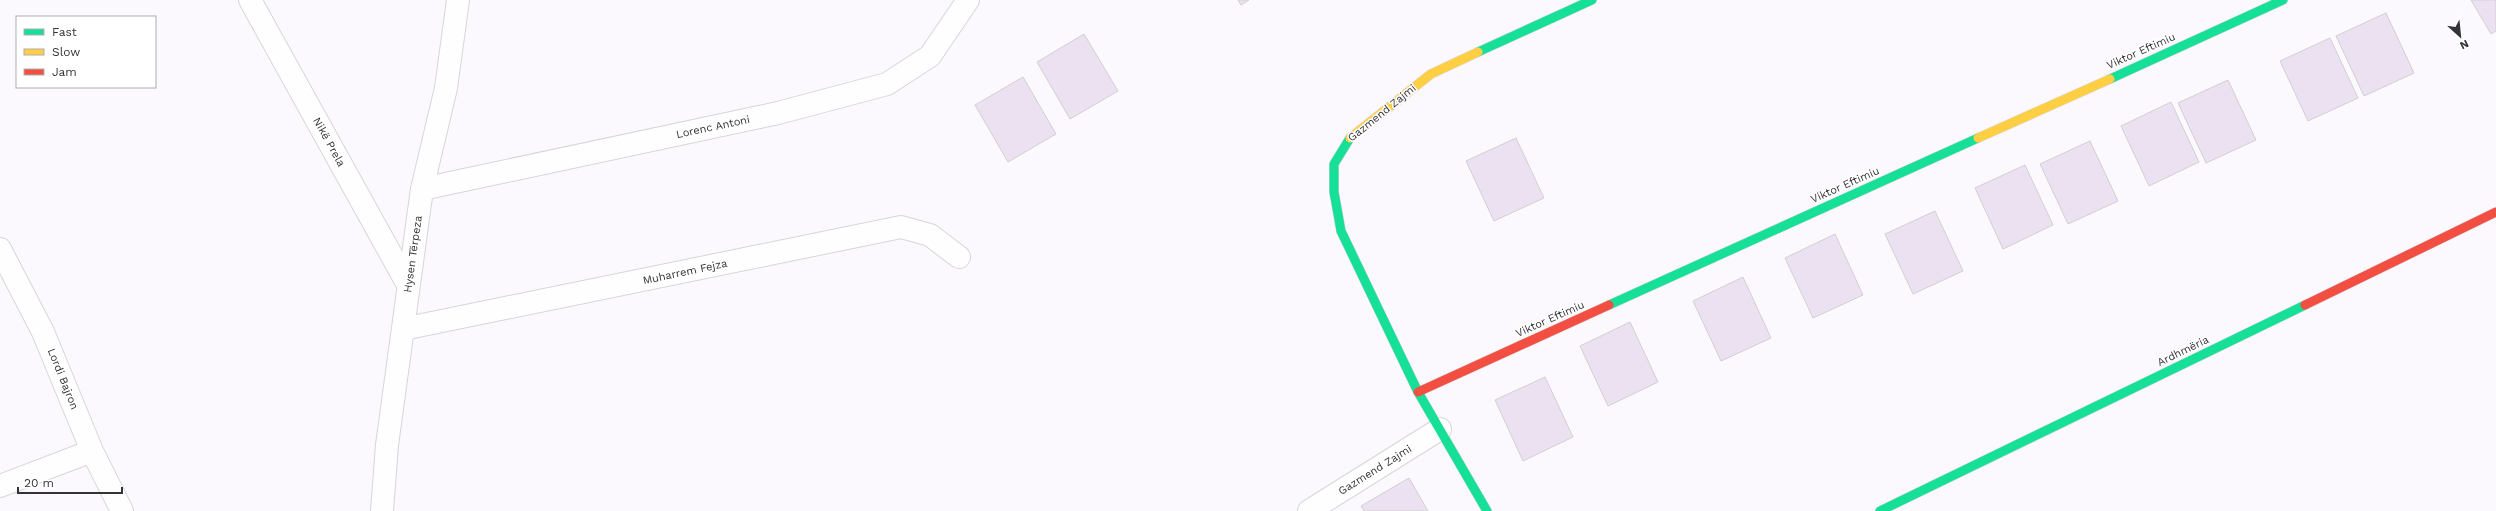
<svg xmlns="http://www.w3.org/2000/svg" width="2496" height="511" font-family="'Work Sans',sans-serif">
<rect width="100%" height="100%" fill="#fbf9fd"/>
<path fill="#ece1f0" stroke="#d1cfd2" d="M1238,0H1249L1241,5Z
M2471,0H2496V31L2491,34Z
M2386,13L2414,73L2364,96L2336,36Z
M1084,34L1118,91L1070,119L1037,62Z
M2330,38L2358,98L2308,121L2280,61Z
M1023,77L1056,134L1008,162L975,105Z
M2228,80L2256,140L2206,163L2178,103Z
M2171,102L2199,162L2149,186L2121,126Z
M1516,138L1544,198L1494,221L1466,161Z
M2090,141L2118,201L2068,224L2040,164Z
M2025,165L2053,225L2003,249L1975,188Z
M1935,211L1963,271L1913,294L1885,234Z
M1835,234L1863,295L1813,318L1785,258Z
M1743,277L1771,338L1721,361L1693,301Z
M1630,322L1658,382L1608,406L1580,346Z
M1545,377L1573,437L1523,461L1495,400Z
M1409,478L1428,511H1364L1361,506Z"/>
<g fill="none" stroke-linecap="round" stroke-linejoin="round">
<defs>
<path id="street" d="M250,0L408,285
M422,189L778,113L887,84L930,56L968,0
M0,249L43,332L92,451L122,511
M403,329L901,227L930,235L959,257
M0,486L92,451
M382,511L387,445L422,189L446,88L458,0
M1309,511L1440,429"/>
<path id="fast" d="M1478,52L1592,0
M2110,79L2283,0
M1350,138L1334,164V192L1341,231L1418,392L1487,511
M1609,305L1978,138
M1880,511L2305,305"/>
<path id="slow" d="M1350,138L1431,74L1478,52
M1978,138L2110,79"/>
<path id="jam" d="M2305,305L2496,212
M1418,392L1609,305"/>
</defs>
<use href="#street" stroke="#d7d5d9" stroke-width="24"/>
<use href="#fast" stroke="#d7d5d9" stroke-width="10"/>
<use href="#slow" stroke="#d7d5d9" stroke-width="10"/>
<use href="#jam" stroke="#d7d5d9" stroke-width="10"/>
<use href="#street" stroke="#fefeff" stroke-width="22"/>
<use href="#fast" stroke="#16e098" stroke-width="9"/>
<use href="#slow" stroke="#ffcf43" stroke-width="9"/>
<use href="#jam" stroke="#f24e42" stroke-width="9"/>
</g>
<g text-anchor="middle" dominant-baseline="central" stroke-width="3" stroke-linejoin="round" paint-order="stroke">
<g font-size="11" fill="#343337" stroke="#fff">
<text transform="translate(2141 51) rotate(-24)">Viktor Eftimiu</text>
<text transform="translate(1382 113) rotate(-39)">Gazmend Zajmi</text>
<text transform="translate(713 127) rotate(-12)">Lorenc Antoni</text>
<text transform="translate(329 142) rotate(61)">Nikë Prela</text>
<text transform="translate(1845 185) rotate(-24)">Viktor Eftimiu</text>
<text transform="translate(413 254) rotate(-82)">Hysen Tërpeza</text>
<text transform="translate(685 272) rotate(-12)">Muharrem Fejza</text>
<text transform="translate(1550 319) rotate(-24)">Viktor Eftimiu</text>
<text transform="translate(2183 351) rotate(-26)">Ardhmëria</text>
<text transform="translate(63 379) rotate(68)">Lordi Bajron</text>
<text transform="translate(1375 470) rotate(-32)">Gazmend Zajmi</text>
</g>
</g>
<rect x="16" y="16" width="140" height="72" fill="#ffffff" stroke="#aeadaf"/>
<rect x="24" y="29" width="20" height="6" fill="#16e098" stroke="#aeadaf"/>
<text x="52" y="36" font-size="12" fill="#343337">Fast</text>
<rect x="24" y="49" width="20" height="6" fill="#ffcf43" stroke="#aeadaf"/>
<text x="52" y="56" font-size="12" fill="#343337">Slow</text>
<rect x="24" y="69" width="20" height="6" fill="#f24e42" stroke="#aeadaf"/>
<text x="52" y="76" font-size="12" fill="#343337">Jam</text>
<g transform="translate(2460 36) rotate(153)" stroke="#ffffff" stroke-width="3" paint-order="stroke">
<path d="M0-3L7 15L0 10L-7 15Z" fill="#343337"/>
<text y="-6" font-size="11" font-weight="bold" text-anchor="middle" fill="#343337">N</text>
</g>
<path d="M18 487v6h104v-6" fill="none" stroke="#343337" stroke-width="2"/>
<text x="24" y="487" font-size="12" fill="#343337" stroke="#ffffff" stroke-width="3" paint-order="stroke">20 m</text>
</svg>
